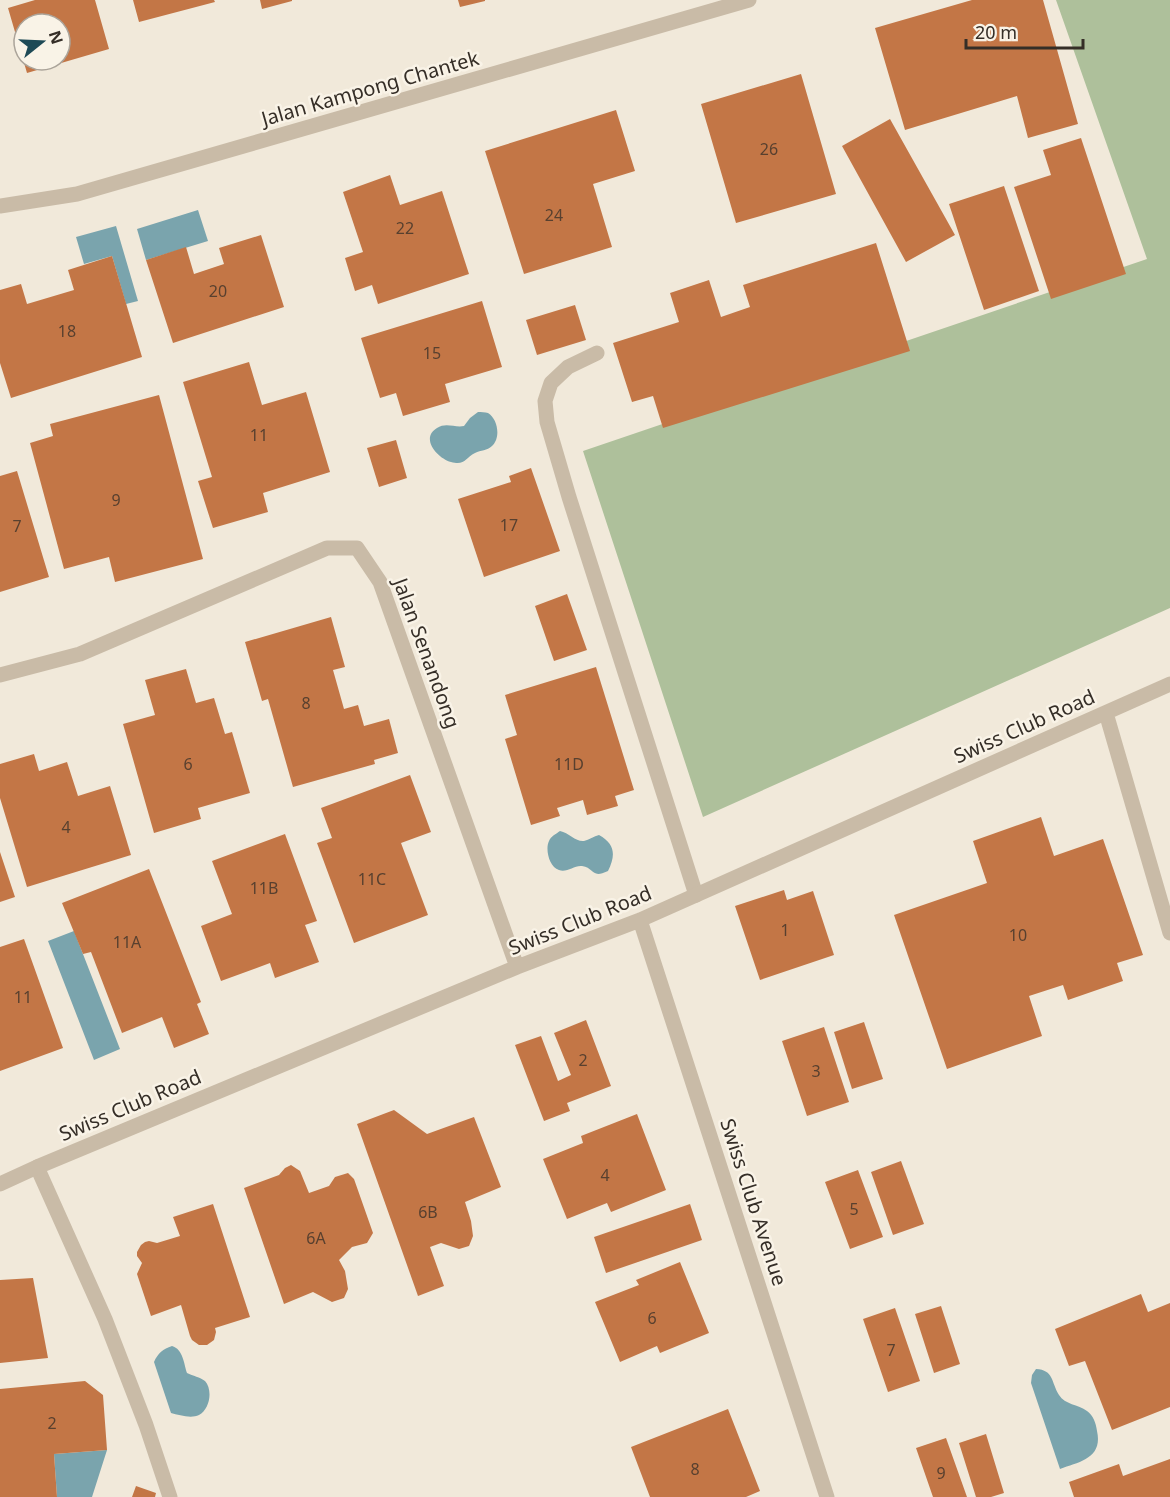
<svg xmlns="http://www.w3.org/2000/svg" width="1170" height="1497" font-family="'Noto Sans',sans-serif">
<rect width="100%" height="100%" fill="#f1e9da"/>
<path fill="#aec09b" d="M1056,0H1170V608L703,817L583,451L1147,259Z"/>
<path fill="#7aa4ad" d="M198,210L208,241L146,260L137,229Z
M116,226L138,301L126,304L112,256L84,264L76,237Z
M478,412C481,412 485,412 488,413C498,419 501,438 492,446C487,451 481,450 475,453C465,458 465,466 451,462C437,458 420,438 437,428C446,422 455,428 464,426L470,418Z
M560,831C569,833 576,842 584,841C589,840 594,836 599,835C615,844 616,855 608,871C591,879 595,868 582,866C574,865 567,873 559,870C549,867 545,849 549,841C551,836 556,834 560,831Z
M74,931L120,1049L94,1060L48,941Z
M172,1346C183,1349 184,1364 187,1373C193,1376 200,1377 205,1381C213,1390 210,1409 199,1415C191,1419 179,1415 171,1413L154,1362C158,1353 163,1349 172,1346Z
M1036,1369C1054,1370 1051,1382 1059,1395C1065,1405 1078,1404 1087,1411C1093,1415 1096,1423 1097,1431C1103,1458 1080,1462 1060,1469L1031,1383L1032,1375Z
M107,1450L92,1497H57L54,1454Z"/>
<path fill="#c37646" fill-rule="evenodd" d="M35,0H95L109,49L27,73L8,8ZM24,24H60V60H24Z
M133,0H214L215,2L139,22Z
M260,0H292V1L262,9Z
M458,0H485V1L460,7Z
M972,0H1043L1078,124L1028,138L1017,96L905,130L875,28Z
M801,74L836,194L736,223L701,104Z
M616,110L635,171L593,184L612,247L524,274L485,151Z
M890,119L955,235L906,262L842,146Z
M1081,138L1126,274L1051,299L1014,187L1051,175L1043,150Z
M390,175L400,205L442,191L469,274L378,304L372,285L355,291L345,258L363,252L343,192Z
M1004,186L1039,291L984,310L949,204Z
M261,235L284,307L173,343L146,260L186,247L194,274L224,264L219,248Z
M876,243L910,351L663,428L653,396L632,402L613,343L679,322L670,293L709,280L721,317L750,307L743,285Z
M112,256L142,357L11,398L0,363V290L21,284L27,304L74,290L68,270Z
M482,301L502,367L445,384L450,402L403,416L396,393L380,398L361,338Z
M575,305L586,340L537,355L526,320Z
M249,362L262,405L306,392L330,472L263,493L268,512L213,528L198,481L212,477L183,382Z
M159,395L203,559L115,582L109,557L64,569L30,443L53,436L50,424Z
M396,440L407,478L379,487L367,448Z
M531,468L560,551L484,577L458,499L511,482L509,476Z
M17,471L49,577L0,592V476Z
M567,594L587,650L554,661L535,606Z
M331,617L345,667L333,670L344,709L358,705L364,726L389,719L398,753L374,760L375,764L293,787L268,699L262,701L245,642Z
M596,667L634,790L615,796L618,806L587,815L583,800L557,808L560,816L531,825L505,739L517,735L505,695Z
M186,669L196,703L214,698L225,734L232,732L250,793L198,808L201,819L154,833L123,724L155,715L145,680Z
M34,754L39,771L67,762L78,796L110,786L131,855L27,887L0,798V764Z
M410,775L431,832L401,843L428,915L354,943L317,843L332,838L321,808Z
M1041,817L1054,856L1103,839L1143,955L1117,963L1123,981L1068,1000L1063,985L1029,996L1042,1036L947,1069L894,915L987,883L973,841Z
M285,834L317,921L305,925L319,962L275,978L270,963L221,981L201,926L232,914L212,861Z
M0,852L15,897L0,902Z
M149,869L201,1002L197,1004L209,1034L174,1048L162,1017L122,1033L91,952L83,954L62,903Z
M784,890L787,900L813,891L834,955L760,980L735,906Z
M24,939L63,1048L0,1071V947Z
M586,1020L611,1086L567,1103L570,1111L544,1121L515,1045L541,1036L558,1081L571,1075L554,1033Z
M864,1022L883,1079L852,1089L834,1032Z
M824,1027L849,1102L807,1116L782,1041Z
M394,1110L427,1134L474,1117L501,1187L465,1202L471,1221L473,1236L469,1246L459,1249L441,1243L430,1247L444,1286L418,1296L357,1124Z
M637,1114L666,1190L611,1212L607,1203L567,1219L543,1159L583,1143L581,1136Z
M901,1161L924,1224L893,1235L871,1172Z
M291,1165L300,1171L309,1193L329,1186L335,1177L348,1173L354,1179L373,1233L367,1243L352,1247L339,1260L345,1271L348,1289L344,1298L332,1302L313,1292L284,1304L244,1188L279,1175L285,1168Z
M858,1170L883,1237L850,1249L825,1182Z
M213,1204L250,1317L215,1328L216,1332L214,1340L207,1345H199L192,1340L190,1336L181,1305L151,1316L137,1274L142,1263L137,1256V1252L141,1245L145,1242L149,1241L157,1243L180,1236L173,1217Z
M690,1204L702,1240L606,1273L594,1237Z
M680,1262L709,1333L660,1353L657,1346L620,1362L595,1302L639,1285L636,1280Z
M33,1278L48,1358L0,1363V1280Z
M1141,1294L1148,1312L1170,1303V1407L1112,1430L1085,1361L1069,1366L1055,1329Z
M941,1306L960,1364L934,1373L915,1314Z
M895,1308L920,1381L888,1392L863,1319Z
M85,1381L103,1395L107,1450L54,1454L57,1497H0V1389Z
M728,1409L760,1491L746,1497H650L631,1447Z
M986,1434L1004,1493L991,1497H976L959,1443Z
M946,1438L967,1497H933L916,1448Z
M1170,1459V1497H1074L1069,1482L1119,1464L1123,1476Z
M136,1486L156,1493L155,1497H132Z"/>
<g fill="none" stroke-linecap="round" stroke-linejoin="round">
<path stroke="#c9bba7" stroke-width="15" d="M597,353L568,367L551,383L545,401L547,422L569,497L696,895
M37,1167L105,1319L146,1425L170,1497"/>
<path stroke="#c9bba7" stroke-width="15" d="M0,206L77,194L749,0
M0,675L80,654L327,548H357L380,582L517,967
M1106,713L1170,933
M640,920L827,1497
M0,1184L37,1167L517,967L640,920L1170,684"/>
</g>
<g text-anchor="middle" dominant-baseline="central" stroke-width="5" stroke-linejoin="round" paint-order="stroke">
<g font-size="16" fill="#58402f">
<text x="769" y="149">26</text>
<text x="554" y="215">24</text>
<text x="405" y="228">22</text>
<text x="218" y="291">20</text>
<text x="67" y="331">18</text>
<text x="432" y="353">15</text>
<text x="259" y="435">11</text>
<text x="116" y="500">9</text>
<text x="509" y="525">17</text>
<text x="17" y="526">7</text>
<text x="306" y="703">8</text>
<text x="188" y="764">6</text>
<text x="569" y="764">11D</text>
<text x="66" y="827">4</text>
<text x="372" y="879">11C</text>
<text x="264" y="888">11B</text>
<text x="785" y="930">1</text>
<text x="1018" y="935">10</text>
<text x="127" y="942">11A</text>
<text x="23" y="997">11</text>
<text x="583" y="1060">2</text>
<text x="816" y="1071">3</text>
<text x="605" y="1175">4</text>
<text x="854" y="1209">5</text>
<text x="428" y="1212">6B</text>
<text x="316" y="1238">6A</text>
<text x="652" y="1318">6</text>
<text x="891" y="1350">7</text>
<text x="52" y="1423">2</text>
<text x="695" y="1469">8</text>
<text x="941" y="1473">9</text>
</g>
<g font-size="20" fill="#352e27" stroke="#f9f3e7">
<text transform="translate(370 88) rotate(-16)">Jalan Kampong Chantek</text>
<text transform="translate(427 653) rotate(70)">Jalan Senandong</text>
<text transform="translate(1024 726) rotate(-24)">Swiss Club Road</text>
<text transform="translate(580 920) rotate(-22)">Swiss Club Road</text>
<text transform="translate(130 1105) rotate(-23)">Swiss Club Road</text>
<text transform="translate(754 1202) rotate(72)">Swiss Club Avenue</text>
</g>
</g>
<g transform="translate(42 42) rotate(72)"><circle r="28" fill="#f9f3e7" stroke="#aba49a" stroke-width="1.5"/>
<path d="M0-4.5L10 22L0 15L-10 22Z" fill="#1e4a56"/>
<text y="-9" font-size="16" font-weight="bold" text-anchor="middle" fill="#352e27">N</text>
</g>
<path d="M966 39v9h117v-9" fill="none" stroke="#352e27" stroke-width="3"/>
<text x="975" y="39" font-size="18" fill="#352e27" stroke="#f9f3e7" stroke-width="4.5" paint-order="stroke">20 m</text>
</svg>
